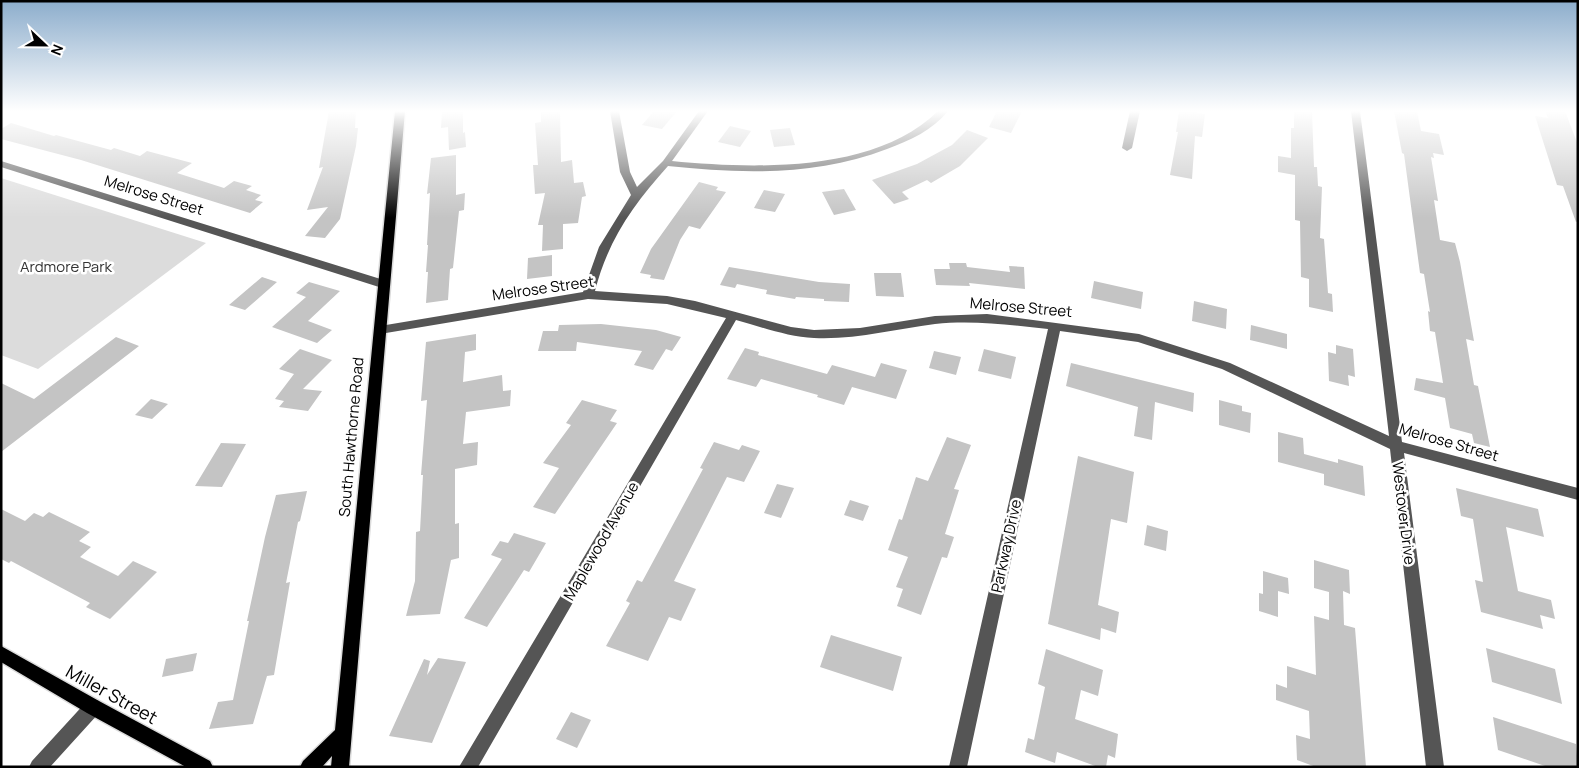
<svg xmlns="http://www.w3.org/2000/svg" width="1579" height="768" font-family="Manrope,sans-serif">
<rect width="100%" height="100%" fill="#fff"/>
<path fill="#dcdcdc" d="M1,178L206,243L38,369L1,355Z"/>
<path fill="#c4c4c4" d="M329,111H356L355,128H358L356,146L340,219L325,238L305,236L328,207L307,210L323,167L319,168Z
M442,111H463V133L465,132L466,147L449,150L448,127L441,128Z
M541,111H560L561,162L572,160L574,183L583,182L586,196L582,197L578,223L563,224V249L542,251L543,225H538L545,193L535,194L533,165H538L535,123L541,122Z
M654,111H677L662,129L642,125Z
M997,111H1022L1011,133L989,127Z
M1179,111H1197V113L1205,114L1202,137L1195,136L1192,179L1170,175L1178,132H1176Z
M1294,111H1312L1314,167H1317L1318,186L1322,187L1320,238L1324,239L1328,293L1332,294L1333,312L1309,307V279L1301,277L1300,221L1295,220V175L1278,172V156L1291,158V128H1294Z
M1394,111H1417L1421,131L1439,134L1444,155L1433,153L1434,158L1431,157L1438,201L1434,200L1440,240L1455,243L1460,262L1474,341L1466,339L1474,385L1478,386L1490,447L1474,443L1472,434L1450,428L1445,398L1414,390L1416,378L1443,383L1435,332L1430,331L1428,311L1430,312L1424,274L1420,273L1404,154L1402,153Z
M1545,111H1565L1578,145V221L1576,222L1563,186L1557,185L1535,116L1548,118Z
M11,123L54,136L56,135L111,150L114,148L140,156L147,151L192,163L177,173L224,188L234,181L252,186L246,190L261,195L255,200L263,202L250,213L81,160L1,139V129Z
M730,126L751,131L740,147L718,142Z
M790,128L795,145L774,147L770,130Z
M967,130L988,138L960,166L931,183L927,180L902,192L909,199L894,204L872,180L917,164L952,145Z
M456,155V195L465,193L464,210L459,211L453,268L450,269L448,300L426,303L428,272H426L428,245H427L430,193L427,194L431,158Z
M699,182L718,187L716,190L726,192L700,229L689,226L680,240L664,280L650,278L651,275L640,273L651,249Z
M844,189L856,210L834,215L822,192Z
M764,190L785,194L775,212L754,208Z
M552,255V276L527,279L528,258Z
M949,263H966L967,267L1010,272L1009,266L1024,267L1025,289L969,283L970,286L936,285L934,269H950Z
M729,267L819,282L850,284L849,302L824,301V299L796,297L795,299L766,294L767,290L737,284L735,288L720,285Z
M874,273H901L904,297L876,296Z
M262,277L277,282L245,310L229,305Z
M1094,281L1143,292L1141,309L1091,298Z
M309,282L340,291L308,321L332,330L317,343L272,327L306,297L296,293Z
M1194,301L1227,309L1226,329L1192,321Z
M601,324L656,330L681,337L672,351L666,349L653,370L634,365L642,351L577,342L576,351H538L543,331H558L559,325Z
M1251,325L1287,334V349L1250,340Z
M476,334V350L465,352L463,382L502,375L503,391L511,390L510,406L466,412L463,444L478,442L477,465L455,469V524L459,523V558L451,560L440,614L406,616L415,581L416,532L420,531L423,475H421L427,400L421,401L426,342Z
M116,337L139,346L1,452V383L34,399Z
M1336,345L1353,349L1355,377L1348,375L1349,386L1329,381L1328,352L1336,354Z
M745,348L759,352L758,355L827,374L832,365L875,377L881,363L907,370L896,399L852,387L844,405L817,397L818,395L761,379L756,387L727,379Z
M300,349L332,360L303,389L322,391L308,411L279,407L284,401L275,399L294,374L279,369Z
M984,349L1016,357L1011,379L978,371Z
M934,351L961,357L956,375L929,368Z
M1071,363L1194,393L1193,412L1155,402L1152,440L1134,436L1138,407L1066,386Z
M151,399L168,404L152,419L135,415Z
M582,400L617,410L610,421L617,423L555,514L533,507L559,468L543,463L571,425L566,423Z
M1219,400L1242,406V411L1251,413L1250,433L1219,425Z
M1278,432L1303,438L1304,454L1338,463V459L1363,466L1365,496L1324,485V474L1278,462Z
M947,437L971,445L954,489L959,490L945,534L954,537L947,558L942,557L921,615L897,606L903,589L896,587L908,557L888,550L899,519L902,520L916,477L928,481Z
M714,442L739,450L742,445L760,451L744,482L727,477L674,581L696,589L681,621L669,617L648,661L606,646L630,603L626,601L637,580L642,582L703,469L700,468Z
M221,443L246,444L222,487L195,486Z
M1078,456L1134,472L1127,523L1111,519L1098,605L1119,612L1116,633L1101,628L1100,640L1048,624Z
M777,484L794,488L781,518L764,513Z
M1456,488L1538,509L1544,537L1506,527L1518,591L1551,600L1555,619L1540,615L1543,629L1481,612L1475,580L1483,582L1473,519L1461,516Z
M307,491L300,521L298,522L286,583L290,582L274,675L267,676L253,724L209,729L218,702L233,700L249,621H247L265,537L276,495Z
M850,500L869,506L863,521L844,515Z
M1,509L25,521L34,513L43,517L49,512L90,532L79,541L91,547L80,557L118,576L133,561L157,572L110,619L86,607L90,603L11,561L9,563L1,559Z
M1147,525L1168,531L1166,551L1144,545Z
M514,533L546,543L529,572L524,570L487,627L464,618L502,559L491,555L500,541L508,543Z
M1314,560L1349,570L1350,594L1343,591L1344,625L1355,628L1366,767H1316L1297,760L1296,735L1310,739L1309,711L1276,700V684L1287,688V666L1316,675L1314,616L1329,620V592L1314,588Z
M1263,571L1288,578L1289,594L1278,591V617L1259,611V593L1263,594Z
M831,635L902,657L893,691L820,667Z
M1486,648L1555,669L1562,704L1492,682Z
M1046,649L1103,670L1098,696L1081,690L1075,719L1118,734L1115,758L1108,755L1106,767H1098L1057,752L1055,763L1025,752L1028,738L1034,740L1045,687L1038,684Z
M197,653L193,671L162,677L166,659Z
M438,658L466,662L432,743L389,736L424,659L430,661L427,675Z
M571,712L591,720L577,748L556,739Z
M1493,717L1576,744L1578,767H1548L1498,750Z"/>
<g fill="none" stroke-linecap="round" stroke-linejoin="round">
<defs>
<path id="major" d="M395,111H405L349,767H331L332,756L322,767H300L303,761L335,730Z
M1,646L99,701L210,761L213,767H186L87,713L1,662Z"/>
</defs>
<use href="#major" stroke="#dbdbdb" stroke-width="3"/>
<path fill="#555" fill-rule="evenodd" d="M610,111H619L630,172L637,187L663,161L699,111H708L672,161C755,169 875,173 938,111H948C933,130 909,141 887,149C816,176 743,174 668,166C633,205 608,240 595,291L667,296L695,301L791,327L814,330L860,328L935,316L987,314L1139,334L1230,363L1389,436L1351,111H1360L1402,442L1578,488V500L1404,453L1444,767H1426L1390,449L1222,369L1138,342L1060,331L967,767H949L1048,329C1010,325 973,320 935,324C895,329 855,340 814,338C788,337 762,327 736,320L478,767H459L726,318L667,304L588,299L380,334L374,330L380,326L583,292L599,247L631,195L620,172Z
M1130,111H1140L1132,148L1127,151L1122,148Z
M1,161L387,281L389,284L383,288L379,287L1,167Z
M93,699L99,701L101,707L99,713L50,767H29L32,761L87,701Z"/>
<use href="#major" fill="#000" fill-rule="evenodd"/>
</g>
<linearGradient id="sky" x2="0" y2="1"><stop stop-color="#8cadcc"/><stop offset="0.51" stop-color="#fff"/><stop offset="1" stop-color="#fff" stop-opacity="0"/></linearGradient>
<rect width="1579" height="218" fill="url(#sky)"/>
<g text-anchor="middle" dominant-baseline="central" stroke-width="5" stroke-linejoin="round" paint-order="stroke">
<g font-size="15" fill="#000" stroke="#fff">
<text transform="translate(154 195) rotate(17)">Melrose Street</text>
<text transform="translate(543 288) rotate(-8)">Melrose Street</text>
<text transform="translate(1021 307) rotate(5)">Melrose Street</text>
<text transform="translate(351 437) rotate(-85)">South Hawthorne Road</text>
<text transform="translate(1449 442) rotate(16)">Melrose Street</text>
<text transform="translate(1404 513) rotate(83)">Westover Drive</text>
<text transform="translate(601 541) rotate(-60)">Maplewood Avenue</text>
<text transform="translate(1006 546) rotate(-78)">Parkway Drive</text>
</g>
<g font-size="15" fill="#333" stroke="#fff">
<text x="66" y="266">Ardmore Park</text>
</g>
<g font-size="18" fill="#000" stroke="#fff">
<text transform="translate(112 694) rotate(29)">Miller Street</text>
</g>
</g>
<rect width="1579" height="768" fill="none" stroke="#000000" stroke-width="5"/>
<g transform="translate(45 45) rotate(112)" stroke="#ffffff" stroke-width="4" paint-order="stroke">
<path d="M0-4L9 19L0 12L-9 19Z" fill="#000000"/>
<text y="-8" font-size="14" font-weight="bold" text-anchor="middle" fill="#000000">N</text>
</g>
</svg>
